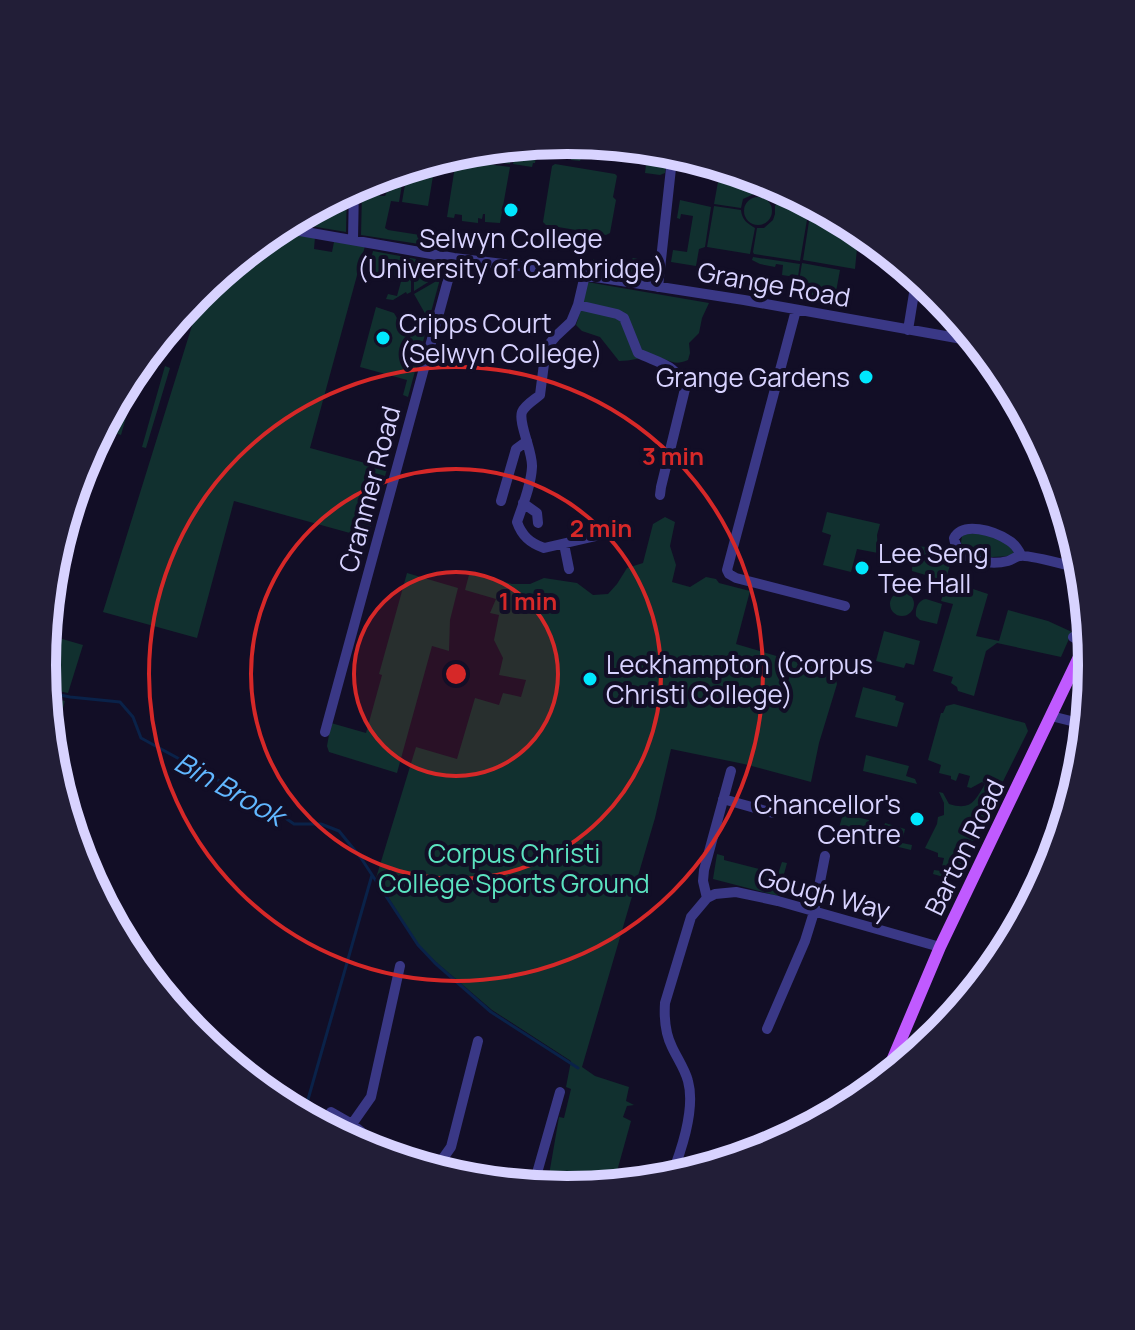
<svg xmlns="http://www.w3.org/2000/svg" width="1135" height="1330" font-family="Manrope,sans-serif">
<rect width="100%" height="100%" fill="#120e26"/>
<path fill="#11302f" d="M568,140L590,142L588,155L583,154L580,161L571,160V152L567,151L564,159L556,157L553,149L555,141Z
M538,142L535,163H533L532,167L513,164L517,145Z
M603,143L668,149L665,173L660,175L645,173L646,165L651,166L652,162H654L653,154H648V158L631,157V155L619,153L620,148L613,145L610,147L609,158L601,157Z
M513,145L510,164L461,158L462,150H465Z
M436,158L428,206L402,202L408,167Z
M456,160L510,167L500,223L485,222V214H483L482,219L478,218V223L462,221V215L455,214L454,218L447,217Z
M555,164L615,174L617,176L613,197L616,200L610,233L606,235L546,225L543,222L552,166Z
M721,165L764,178L761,194H754L743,199L741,208L714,204Z
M405,168L399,202L391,201L385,228L388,230L420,235L419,244L361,235L362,193L380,194V196H385L387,192H390V187H389L390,172Z
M347,190L346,232L287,222L301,214L306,218L309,216L322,218L335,196Z
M781,196L810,202L800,261L754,254L753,252L757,228H764L773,220L775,214V206Z
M744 211a14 14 0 1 1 28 0a14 14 0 1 1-28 0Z
M680,200L711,207L705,247L699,249L696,266L671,262L673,250L687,252L693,216L681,214L680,219L677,218Z
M812,202L859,228L855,269L803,260Z
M714,206L741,210C742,220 747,223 755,228L750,254L707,247Z
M273,230L315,237L314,249L332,252L334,242L365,246L310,448L387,469L368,538L234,501L197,638L103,612L204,287Z
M373,251L416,259L411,273V292L407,294L406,292L393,300L386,299L388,294L397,296L402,278L381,272L379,279L367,275Z
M753,257L800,264L795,295L792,296L795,277L782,275L783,265L776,264L775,267L760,264L752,260Z
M633,258L638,259V264L654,266L653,278L592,269L593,259L627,264Z
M419,259L444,263L441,274L414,291V273Z
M802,263L840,270L835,297L797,294Z
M440,279L408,397L403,395L407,380L360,367L376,307L394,313L404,330L427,317L414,294Z
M587,282L709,303L702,318L699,333L689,343L690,353L688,360C672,367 669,358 654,357C642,357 631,361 619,361L600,337L582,331L576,325L584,301V291Z
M165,366L170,368L146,448L142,447Z
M114,405L127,414L121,435L101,428Z
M827,512L880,524L877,535L878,553L857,549L851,572L823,565L831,535L822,532Z
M665,517L675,522L670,546L676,565L672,582L690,587L706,577L716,579L719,583L750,591L736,644L834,673L837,684L819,743L811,782L744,764L671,749L655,818L582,1067L595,1076L629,1087L626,1101L634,1105L627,1106L623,1117L631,1121L614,1182L549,1175L559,1117L564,1118L571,1089L566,1087L571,1061L492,1010L436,962L418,944L376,878L416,747L457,759L475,698L499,705L503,693L521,697L526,680L499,675L503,658L494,640L499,615L490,613L496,599L465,590L470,571L512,584H530L544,578L577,583L593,595L608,594L617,584L627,568L643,563L653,524Z
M966,533L984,534L1007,542L1014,553L1013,555C995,558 972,560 961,543L962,535Z
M951,545L954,552L944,585L935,582L936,578L912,571L913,546L944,548Z
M407,573L458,588L450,620L449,651L432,646L397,773L329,752L327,746L331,723L366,733L382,675L379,674Z
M954,586L967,587L988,594L976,636L999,641L1008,610L1048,621L1072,632L1061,657L997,643L986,651L974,696L958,691L957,687L951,683L953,677L933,671L953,604L941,601L944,591H952Z
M890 604a12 12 0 1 1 24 0a12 12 0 1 1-24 0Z
M926,599L942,604L937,624L920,620L916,616C915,609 918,600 926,599Z
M884,631L920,641L914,665L906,663L904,668L876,661Z
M45,634L83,645L68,693L44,688L42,665Z
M863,687L896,696L895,700L904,703L897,727L855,717Z
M45,696L65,701L62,711L73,794L74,825L70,828L52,767Z
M954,704L1025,723L1028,731L954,880L933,874L934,870L941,871L944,858L938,857V853L925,848L937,824L938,817L944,815V803L939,792L943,793L949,804C971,811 975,801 985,784L982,782L971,788L967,787L970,776L959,773L956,781L951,779V776L939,773L941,765L928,760L941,713H943L946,706Z
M866,755L909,766L906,776L915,779L917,784L863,771Z
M843,814L869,820L866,834L881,837L885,823L905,829L902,843L912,845L911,850L824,829L822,827V824L839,828Z
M717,854L724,856V860L778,874L782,862L787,863L778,896L713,879Z"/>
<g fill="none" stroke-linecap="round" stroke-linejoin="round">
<path stroke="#0a2249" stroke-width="3" d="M45,692L70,697L120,702L133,717L141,738L278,813L294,824H321L339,831L361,858L418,945L435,963L491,1012L578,1068
M303,1117L372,875"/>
<path stroke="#3a3886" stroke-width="10" d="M277,227L454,258L544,269L744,300L979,342
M353,240L354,186
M585,275L578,305L571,322L556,336L546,348L540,395C534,400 525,405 522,412C518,423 533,452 532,467C531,486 523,504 517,522C522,536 530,543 544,548L605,534
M658,287L673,150
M578,305L617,314L624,318L638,353C658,363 679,365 685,389L661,487L660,495
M796,310L727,570L729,574L736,578L845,606
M908,330L917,275
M501,501L516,449L527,441
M523,503L537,513L538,523
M564,544L569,569
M1021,555C1018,549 1014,543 1008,540C994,531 963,521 954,538C957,560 989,566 1008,561C1012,560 1016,556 1020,556C1029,554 1072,567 1084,569
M1073,637L1086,644
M1051,716L1087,725
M325,732L454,258
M723,799L773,813
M707,898L703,881L704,870L731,771
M767,1029L805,941L814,912L825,856
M331,1112L352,1124L392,1158
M352,1124L371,1097L400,966
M434,1171L451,1147L478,1041
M670,1180C680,1154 696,1110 688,1081C685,1069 677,1058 672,1047C665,1033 664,1018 665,1003L691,917L707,898L715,894L736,892L778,901L940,947
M533,1187L560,1092"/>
<path stroke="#c05aff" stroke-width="12" d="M883,1082L940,947L1090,634"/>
</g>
<circle cx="456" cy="674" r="102" fill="#d62828" fill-opacity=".12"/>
<g fill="none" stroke="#d62828" stroke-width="4">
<circle cx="456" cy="674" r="102"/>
<circle cx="456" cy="674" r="205"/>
<circle cx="456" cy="674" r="307"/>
</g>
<g fill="#00e7fe" stroke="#120e26" stroke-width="3">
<circle cx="511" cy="210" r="8"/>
<circle cx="383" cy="338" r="8"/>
<circle cx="866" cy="377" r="8"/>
<circle cx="862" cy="568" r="8"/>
<circle cx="590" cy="679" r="8"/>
<circle cx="917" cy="819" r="8"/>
</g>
<g text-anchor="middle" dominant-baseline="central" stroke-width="8" stroke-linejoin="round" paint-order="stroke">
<g font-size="26" fill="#d8d3ff" stroke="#120e26" text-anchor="start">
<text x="511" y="238" text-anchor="middle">Selwyn College<tspan x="511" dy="30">(University of Cambridge)</tspan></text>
<text x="399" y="323">Cripps Court<tspan x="399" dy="30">(Selwyn College)</tspan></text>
<text x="850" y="377" text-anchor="end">Grange Gardens</text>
<text x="878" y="553">Lee Seng<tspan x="878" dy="30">Tee Hall</tspan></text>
<text x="606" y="664">Leckhampton (Corpus<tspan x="606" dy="30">Christi College)</tspan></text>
<text x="901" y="804" text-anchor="end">Chancellor's<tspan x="901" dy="30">Centre</tspan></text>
</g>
<g font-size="26" fill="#d8d3ff" stroke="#120e26">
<text transform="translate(774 284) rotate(10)">Grange Road</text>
<text transform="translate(369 489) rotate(-75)">Cranmer Road</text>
<text transform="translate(964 847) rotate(-64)">Barton Road</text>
<text transform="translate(824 893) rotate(15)">Gough Way</text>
</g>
<g font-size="26" fill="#5be3c0" stroke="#120e26">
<text x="514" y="853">Corpus Christi<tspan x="514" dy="30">College Sports Ground</tspan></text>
</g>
<g font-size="28" font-style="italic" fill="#61b7ff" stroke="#120e26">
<text transform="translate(230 788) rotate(29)">Bin Brook</text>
</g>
</g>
<path d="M0 0H1135V1330H0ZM56 665a511 511 0 1 1 1022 0a511 511 0 1 1-1022 0Z" fill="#221e37" fill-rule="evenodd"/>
<path fill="none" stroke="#d8d3ff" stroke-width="10" d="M56 665a511 511 0 1 1 1022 0a511 511 0 1 1-1022 0Z"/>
<circle cx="456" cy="674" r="12" fill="#d62828" stroke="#120e26" stroke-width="4"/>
<g font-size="24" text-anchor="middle" font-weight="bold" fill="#d62828" stroke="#120e26" stroke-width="8" stroke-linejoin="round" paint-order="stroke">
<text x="673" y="465">3 min</text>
<text x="601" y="537">2 min</text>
<text x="528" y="610">1 min</text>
</g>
</svg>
